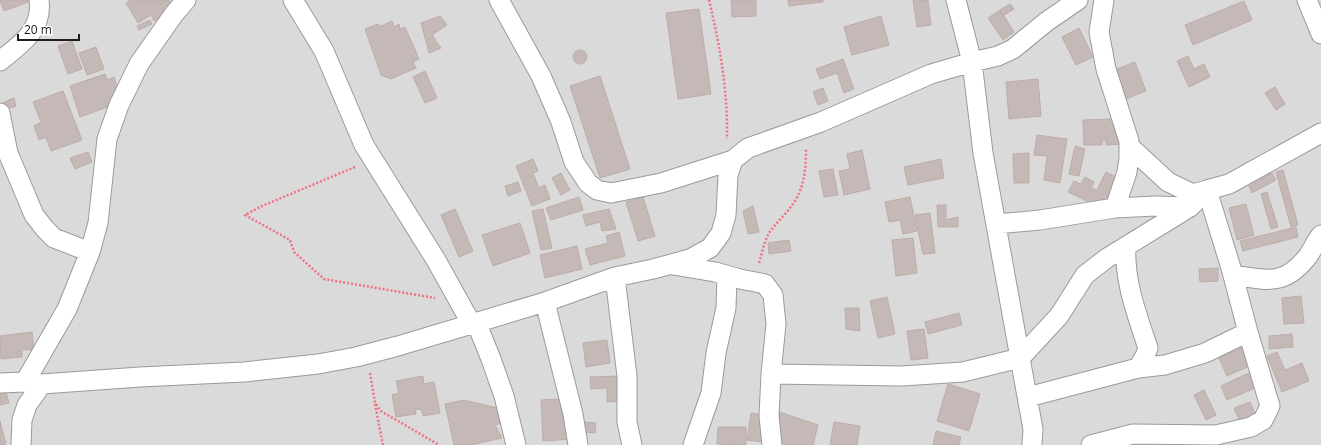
<svg xmlns="http://www.w3.org/2000/svg" width="1321" height="445" font-family="'Open Sans',sans-serif">
<rect width="100%" height="100%" fill="#ede8e3"/>
<path fill="#dbdada" d="M0,0H1321V445H0Z"/>
<path fill="#c5b9b7" stroke="#beaca7" d="M0,0H31V1L4,11Z
M130,0H169L172,5L169,13L154,21L151,15L138,23L126,3Z
M731,0H756V16L732,17Z
M788,0H823V2L789,6Z
M913,0H928L931,25L917,27Z
M1244,1L1252,20L1193,45L1185,25Z
M1010,4L1014,9L1003,16L1000,10Z
M699,9L711,94L678,99L666,13Z
M1000,10L1014,32L1003,40L988,18Z
M440,16L447,25L432,35L441,48L429,53L421,23Z
M881,16L889,45L852,55L844,27Z
M150,20L152,24L139,30L137,26Z
M392,21L394,27L399,24L400,29L405,27L419,59L413,62L416,68L391,79L381,75L365,29L378,24L381,26Z
M1079,28L1093,57L1076,65L1062,37Z
M72,41L82,69L68,74L58,46Z
M96,47L104,69L87,75L79,53Z
M573 57a7 7 0 1 1 14 0a7 7 0 1 1-14 0Z
M1188,56L1194,69L1204,64L1210,77L1189,87L1177,61Z
M843,59L854,89L844,93L837,73L820,79L816,69Z
M1135,62L1146,91L1126,99L1114,70Z
M425,71L437,98L425,103L413,77Z
M105,74L107,80L114,77L120,96L111,99L113,105L80,117L70,86Z
M600,76L630,169L600,178L570,86Z
M1038,79L1041,116L1009,119L1006,82Z
M1275,87L1285,104L1276,110L1265,93Z
M823,88L828,101L818,105L813,92Z
M63,91L82,140L51,151L46,137L39,140L34,126L41,122L33,102Z
M14,98L16,106L7,109L4,102Z
M1114,119L1122,144L1106,145V140H1102V145H1084L1083,120Z
M1037,135L1067,139L1060,183L1044,180L1047,156L1034,155Z
M1075,146L1085,149L1079,176L1069,174Z
M862,150L870,189L844,195L839,171L850,169L847,154Z
M88,152L92,162L75,169L70,158Z
M1029,153V183H1014L1013,154Z
M533,159L538,171L533,173L539,188L545,185L550,199L532,206L516,166Z
M941,159L944,178L908,185L904,167Z
M833,169L838,195L824,197L819,171Z
M1283,170L1298,225L1291,227L1276,172Z
M1106,172L1118,178L1105,205L1095,200L1093,204L1068,192L1074,181L1081,184L1085,177L1094,182L1091,188L1097,190Z
M561,173L570,190L561,195L552,178Z
M1272,173L1276,180L1252,193L1249,186Z
M518,182L521,191L508,196L505,186Z
M1267,192L1278,227L1271,229L1261,194Z
M579,197L583,210L551,220L546,208Z
M643,197L655,236L638,241L626,202Z
M910,197L917,231L903,234L900,220L889,222L885,202Z
M1246,204L1254,235L1237,240L1229,208Z
M937,205H946V220L958,217V227H938Z
M753,206L759,232L748,234L743,211Z
M455,209L473,251L459,257L441,215Z
M543,209L552,248L541,250L532,211Z
M609,209L616,229L602,231L600,222L586,226L583,215Z
M930,213L935,253L923,254L915,215Z
M520,223L530,253L493,266L482,235Z
M1296,227L1298,237L1243,251L1240,241Z
M619,232L625,256L590,265L585,249L608,243L606,236Z
M913,238L917,273L896,276L892,240Z
M789,240L791,251L769,254L768,243Z
M577,246L582,269L545,278L540,255Z
M1218,268V281L1200,282L1199,269Z
M1301,296L1304,323L1284,324L1282,298Z
M887,297L895,334L878,338L870,301Z
M845,308H859L860,331L846,329Z
M959,313L962,325L928,334L925,322Z
M924,329L928,358L911,360L907,331Z
M32,332L34,349L22,350V357L1,359L0,336Z
M1292,334L1293,347L1269,349V336Z
M607,340L610,363L586,367L583,343Z
M1248,345L1256,363L1227,376L1219,358Z
M1277,352L1285,370L1302,363L1309,381L1282,392L1267,356Z
M1253,371L1260,386L1227,400L1221,386Z
M423,376L424,384L434,382L440,413L423,416L421,409L415,410L416,414L396,417L392,395L399,393L396,381Z
M619,376L620,401L607,402V388L591,389L590,377Z
M948,384L980,394L969,431L937,421Z
M1204,390L1216,415L1206,420L1194,395Z
M6,392L9,403L0,405V393Z
M562,399L563,418H572L574,439L543,441L541,400Z
M464,400L497,408L501,423L495,425L502,438L471,445H454L445,404Z
M1250,402L1258,421L1242,427L1234,408Z
M779,412L818,425L813,445H789L781,443Z
M751,413L766,415L763,442L747,440Z
M0,421L6,444L1,445H0Z
M584,422L596,423L595,433L584,432Z
M834,422L860,426L857,445H830Z
M718,427H746V445L717,444Z
M936,431L961,437L959,445H933Z"/>
<g fill="none" stroke-linecap="round" stroke-linejoin="round">
<defs>
<path id="minor" d="M293,0L324,51L364,145L436,260L471,323
M499,0L541,76L561,122L574,162L588,183L597,190L611,193L661,183L733,160
M956,0L972,62L983,153L1020,358L1033,429L1032,445
M1104,0L1099,32L1106,69L1129,141V158L1127,172L1115,208
M1307,0L1321,34
M0,61C21,44 43,30 39,0
M0,113L8,153L34,215L45,229L54,238L90,252
M996,224L1040,220L1115,208L1155,206L1190,207
M1126,247C1124,281 1137,315 1148,348L1145,356L1138,368
M673,265L715,272L740,279L765,284L773,295L776,324L771,374L769,416L772,445
M1233,275C1267,280 1284,287 1308,256C1313,249 1316,241 1321,235
M615,277L627,376V422L632,445
M545,302L573,414L578,445
M476,322L491,359L504,396L516,445
M771,374L902,376L963,372L1020,358L1059,316L1085,275L1107,258L1190,207L1207,190L1229,184L1321,133
M25,382L67,309L90,252L98,223L107,139L119,105L139,64L174,14L186,0
M0,383L25,382L42,384L140,377L244,372L318,364L356,357L398,346L545,302L615,277L653,269L690,259L710,248L721,233L726,215L728,175L733,160L748,148L821,122L931,74L972,62L998,56L1013,49L1046,22L1078,0
M1028,397L1138,368L1165,365L1205,353L1248,332
M21,445L22,420L27,405L42,384
M693,445L711,393L716,353L726,308L727,276
M1091,445L1133,434L1216,435L1251,427L1263,420L1270,406L1248,332L1231,268L1207,190L1193,194L1168,182L1129,146"/>
</defs>
<use href="#minor" stroke="#9a9a9a" stroke-width="21"/>
<path stroke="#f07181" stroke-width="2.5" stroke-dasharray="2 2" stroke-linecap="butt" d="M709,0C720,45 728,93 727,139
M355,167L262,206L245,215L290,240L294,252L324,279L435,298
M759,263C762,253 764,242 769,233C777,221 789,212 796,199C805,184 806,166 806,148
M370,373L375,403L381,411L439,445
M375,404L383,445"/>
<use href="#minor" stroke="#fff" stroke-width="19"/>
</g>
<path d="M18 34v6h61v-6" fill="none" stroke="#1d1d1d" stroke-width="2"/>
<text x="24" y="34" font-size="12" fill="#1d1d1d" stroke="#ffffff" stroke-width="3" paint-order="stroke">20 m</text>
</svg>
